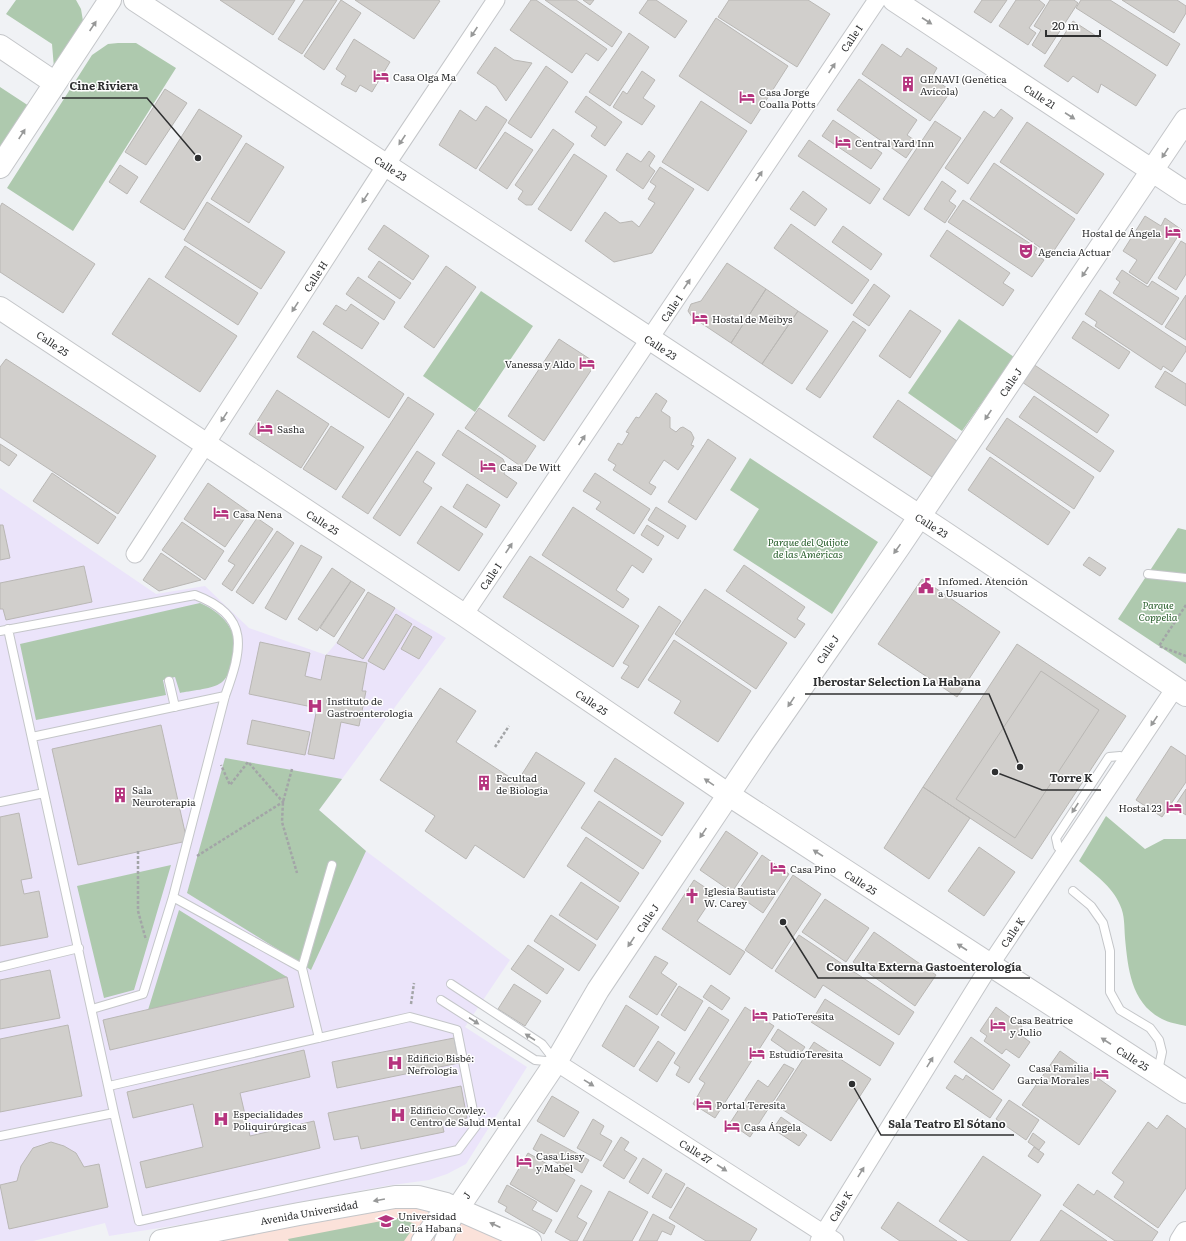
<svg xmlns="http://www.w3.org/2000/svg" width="1186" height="1241" font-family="Literata,serif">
<rect width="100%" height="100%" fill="#f0f2f5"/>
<path fill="#fbe2da" d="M399,1204L453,1219L501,1241H215Z"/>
<path fill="#ebe4fa" d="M0,488L156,594L205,586L249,628L326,655L337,642L368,592L446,638L319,810L366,851L510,960L465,1027L527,1067L466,1164L447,1174L429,1180L385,1186L191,1223L109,1236L105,1223L33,1241H0Z"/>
<path fill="#aec9ae" d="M16,0H76L81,9L84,27L54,68L52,44L6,14Z
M118,43H136L176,68L73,231L7,188L92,55L108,44Z
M0,87L29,106L0,150Z
M481,291L533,326L475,412L423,376Z
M959,319L1014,357L962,431L908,393Z
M750,458L878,542L832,614L733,550L759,509L730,490Z
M1178,528L1186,530V664L1118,619Z
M200,603C226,614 244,637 231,667C229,673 225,681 219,684C211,689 189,691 180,693L175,677L163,680L166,695L36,720L20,644Z
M225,758L342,779L319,810L366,851L311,970L187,893Z
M1106,816L1145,849L1164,839H1186V1026C1179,1024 1169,1023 1162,1019C1131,1003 1128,969 1125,938C1124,926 1125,916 1120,905C1113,887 1093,873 1079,861Z
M171,865L134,990L104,998L77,886Z
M179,910L282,974L287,977L148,1010Z
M397,1218L416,1224L404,1241H289L288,1239Z"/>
<path fill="#d1cfcc" stroke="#b9b7b4" d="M220,0H295L273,35Z
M304,0H337L302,54L278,39Z
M341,0L361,13L324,70L304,56Z
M355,0H438L440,1L414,39Z
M531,0H536L607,49L598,61L586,53L572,73L510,30Z
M545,0H576L622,32L612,47Z
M583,0H594L590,5Z
M648,0H656L687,21L675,38L639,13Z
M729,0H808L830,14L797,67L718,17Z
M982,0H1007L991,23L974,12Z
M1016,0H1039L1045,5L1029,28L1036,33L1028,45L999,26Z
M1050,0H1074L1078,3L1045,54L1032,45L1041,30L1034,26Z
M1081,0H1110L1180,44L1167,66L1076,8Z
M1122,0H1177L1186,6V13L1174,33Z
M716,18L788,66L751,124L679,76Z
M1073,21L1156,75L1136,106L1101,84L1098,93L1073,76L1068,82L1044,66Z
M629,33L649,47L610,106L589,92Z
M354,39L390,62L372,92L360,85L356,92L341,84L346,76L336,69Z
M882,44L901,57L907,48L937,68L932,77L951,91L930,121L862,74Z
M495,47L514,60L532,63L506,101L496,86L477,73Z
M546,66L568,82L531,138L508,123Z
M642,71L655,80L643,98L655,106L642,125L613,107L623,91L627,94Z
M859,79L917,120L907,135L917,142L906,158L837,110Z
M165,89L187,103L146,165L125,152Z
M586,96L622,122L605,146L591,136L597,127L575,112Z
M701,101L747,131L708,191L662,162Z
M486,106L507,120L476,169L439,145L460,110L476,121Z
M199,109L242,136L184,230L140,202Z
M1001,109L1013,118L968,184L945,168L984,111L994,118Z
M833,120L882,153L871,169L822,136Z
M935,121L961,138L909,216L883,199Z
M1027,122L1104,174L1077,214L1000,162Z
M553,129L574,144L532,205H526L518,199L523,191L515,185Z
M505,132L533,150L507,189L479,170Z
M809,140L880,189L870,204L798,156Z
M246,143L284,167L249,223L211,199Z
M649,151L655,156L649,166L655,171L643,189L616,170L627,153L641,162Z
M574,154L607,176L571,231L538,209Z
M994,163L1075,219L1051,255L970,199Z
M120,165L138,177L127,194L109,182Z
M660,167L694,189L652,253L614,262L585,241L605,212L620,223L632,221L639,227L655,203L648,199L656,186L650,182Z
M942,181L956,191L949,201L956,206L945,223L924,209Z
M803,191L827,209L815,226L790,209Z
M963,200L1037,248L1034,253L1044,260L1032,277L948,222Z
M207,202L285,252L261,289L184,240Z
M2,203L95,264L63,313L0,272V207Z
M1145,216L1161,226L1165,218L1182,230L1147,284L1129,272L1137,260L1123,251Z
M791,224L869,280L852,304L774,248Z
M384,225L429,256L413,280L368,249Z
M843,226L882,254L871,270L832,242Z
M947,230L1010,273L1003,283L1014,290L1003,306L930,256Z
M1181,241L1186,244V274L1176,290L1158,278Z
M185,246L258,293L238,325L165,277Z
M379,261L411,283L400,299L368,277Z
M727,263L766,289L731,343L692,317L688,311L691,304L701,301Z
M446,266L476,287L434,348L404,327Z
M1122,270L1148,287L1152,281L1179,298L1162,325L1113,293L1120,282L1116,279Z
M358,277L395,302L384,320L346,294Z
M149,278L237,336L200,392L112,334Z
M874,284L890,296L869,326L853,315Z
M766,289L798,311L762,364L731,343Z
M1100,290L1186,347V351L1172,372L1163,366L1161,370L1095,326L1097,322L1085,314Z
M1186,295V340L1165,327Z
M351,304L379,323L362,349L323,324L336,305L346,311Z
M910,310L941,331L910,378L879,356Z
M798,311L828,331L792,384L762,364Z
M853,321L866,330L820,398L806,389Z
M1083,321L1130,352L1119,369L1072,338Z
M313,331L404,394L389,418L297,357Z
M559,339L596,363L544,441L508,416Z
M6,359L156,456L118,514L0,437V367Z
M1033,364L1109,415L1097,433L1022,382Z
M1165,371L1186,384V406L1155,387Z
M277,390L329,424L301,468L249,434Z
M656,393L667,401L661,411L670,417V428L676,432L680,428L683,427L691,432L694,438L691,445L694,446L678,470L664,460L649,483L656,487L651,495L613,470L616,465L608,460L618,443L622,445L629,433L626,432L636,417L639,418Z
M1034,396L1114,451L1100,472L1019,417Z
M408,397L434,414L368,514L342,497Z
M898,400L957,441L932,477L873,437Z
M479,408L536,446L522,467L465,428Z
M1007,418L1094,477L1074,509L986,449Z
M331,426L364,447L336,490L303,469Z
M458,430L503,459L506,466L504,474L517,483L507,498L442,455Z
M708,439L736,458L696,520L668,502Z
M0,444L17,455L9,466L0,460Z
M417,451L435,463L423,482L432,488L400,536L373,518Z
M990,457L1070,512L1048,545L968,490Z
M52,473L116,517L98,544L33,501Z
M595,473L650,509L634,534L596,509L601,502L583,491Z
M208,483L249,512L225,547L184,519Z
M467,484L500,505L486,528L453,507Z
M441,506L483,534L459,571L417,543Z
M573,507L652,559L643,573L632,565L616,590L629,599L623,608L542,555Z
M656,507L686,526L678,539L648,520Z
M257,518L273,529L232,591L222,584L235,565L228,561Z
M182,522L224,551L205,580L162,550Z
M0,525H3L10,558L0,560Z
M647,525L664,536L658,546L641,535Z
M277,531L294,543L253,604L236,592Z
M301,545L322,557L286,620L265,608Z
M161,553L201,580L159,591L143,580Z
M530,556L639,626L613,667L503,597Z
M1089,557L1106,568L1100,576L1083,565Z
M744,565L805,607L797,619L805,624L795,638L726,591Z
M84,566L92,602L6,620L3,609H0V583Z
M332,568L351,581L317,631L298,619Z
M922,579L1000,632L957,697L878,644Z
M351,581L365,590L334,637L320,628Z
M705,589L787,643L756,689L675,634Z
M368,592L395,608L363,659L337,643Z
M659,606L681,621L638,688L621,678L629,666L623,663Z
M396,614L412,624L384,670L368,661Z
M414,626L432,637L419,659L401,649Z
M674,640L751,691L718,742L674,713L681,701L648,680Z
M260,642L310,653L305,676L321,680L326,655L367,663L362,691H366L359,726L341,722L334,759L308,754L317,708L249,694Z
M1017,644L1126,716L1032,859L923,787Z
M1041,671L1099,710L1015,838L956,799Z
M440,688L476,711L456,742L517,782L536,752L585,783L524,878L475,845L466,859L425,831L435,816L380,780Z
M252,720L310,732L305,755L247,744Z
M161,725L187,841L78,865L52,749Z
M1171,746L1186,756V782L1162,817L1136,800Z
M615,758L684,803L662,836L594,791Z
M923,787L970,818L929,879L884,848Z
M1186,789V815L1174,807Z
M599,801L661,841L643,869L581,828Z
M19,813L32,878L21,880L24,894L39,891L48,937L0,946V817Z
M726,831L758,853L732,892L700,870Z
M586,837L639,873L620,902L567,866Z
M979,847L1015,872L984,916L948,891Z
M762,855L789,874L763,913L736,894Z
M793,875L821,894L772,969L745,950Z
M694,880L715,894L697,921L745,952L730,975L662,929Z
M581,882L619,907L597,940L559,915Z
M825,899L869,928L846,962L802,932Z
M551,915L596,945L579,971L534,941Z
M874,932L936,975L915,1006L853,962Z
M799,935L914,1012L899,1035L823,985L815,998L775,971Z
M528,945L564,969L547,994L511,969Z
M655,956L668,963L661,973L677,984L657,1015L629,997Z
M50,970L60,1018L0,1029V980Z
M287,977L294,1007L110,1050L103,1020Z
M514,984L541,1001L525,1026L498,1009Z
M711,985L730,998L722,1010L703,997Z
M679,986L703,1001L685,1031L661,1015Z
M825,999L894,1043L880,1066L811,1022Z
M626,1005L659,1027L634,1067L602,1046Z
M709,1007L729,1020L689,1083L676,1075L680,1067L674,1063Z
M745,1007L774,1026L715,1118L693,1104L705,1083L699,1079Z
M996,1007L1022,1026L1018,1033L1030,1042L1019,1058L1006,1049L1002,1054L984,1041L987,1036L980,1031Z
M68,1025L82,1096L0,1112V1039Z
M778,1029L805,1047L797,1058L771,1040Z
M971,1037L1010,1065L993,1090L954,1062Z
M454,1038L459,1063L337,1088L332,1062Z
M658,1041L675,1053L657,1082L639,1070Z
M814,1042L871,1079L831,1141L774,1104Z
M304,1050L310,1077L240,1093L250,1136L314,1121L320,1148L146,1188L140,1162L203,1147L193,1104L133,1118L127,1092Z
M1060,1051L1116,1091L1079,1145L1022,1105Z
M784,1064L794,1069L750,1137L730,1123L758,1080L768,1087Z
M955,1075L963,1080L966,1075L1002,1100L990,1118L946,1088Z
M461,1086L467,1118L442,1123L444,1132L361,1149L358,1136L334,1140L328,1113Z
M552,1096L579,1112L564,1137L537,1121Z
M1009,1100L1039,1120L1026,1140L996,1119Z
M1167,1115L1186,1129V1188L1158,1228L1114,1197L1124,1182L1112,1173L1148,1122L1157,1129Z
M781,1117L807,1135L799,1146L773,1129Z
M593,1119L604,1126L600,1134L612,1141L601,1161L577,1148Z
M1033,1133L1045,1142L1039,1150L1028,1142Z
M541,1134L589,1160L582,1173L566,1163L564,1167L533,1149Z
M621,1137L629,1142L624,1150L637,1158L624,1179L603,1166Z
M51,1142L64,1146L76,1153L84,1167L99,1164L108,1207L9,1229L0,1185L17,1181L21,1166L33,1148Z
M1034,1147L1044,1154L1038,1163L1028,1156Z
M528,1153L575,1180L557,1212L510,1184Z
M983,1156L1041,1195L1010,1241H969L939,1221Z
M643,1158L662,1170L648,1194L629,1182Z
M666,1173L685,1184L671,1208L652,1197Z
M1078,1184L1094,1195L1097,1190L1158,1232L1152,1241H1115L1063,1205Z
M507,1185L537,1202L532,1210L552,1220L544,1234L505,1211L507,1207L498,1202Z
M581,1185L592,1191L577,1217L587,1223L577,1241H571L555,1232Z
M687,1187L757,1229L750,1241H706L669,1218Z
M609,1191L648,1212L632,1241H583Z
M898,1202L957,1241H900L881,1228Z
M1061,1210L1107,1241H1040Z
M653,1214L675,1226L671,1235L662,1231L657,1241H639Z"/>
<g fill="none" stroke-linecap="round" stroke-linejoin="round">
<defs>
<path id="lane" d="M1148,574L1186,578
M8,629L114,1113L139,1221L458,1150L476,1126L457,1030L410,1017L109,1086
M0,631L195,595C251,616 242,649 225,696L173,897L143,994L92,1009
M169,681L175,707
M32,737L225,696
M0,802L44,793
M1065,853L1058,847L1056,838L1109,757L1120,756L1127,761
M1073,891L1091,906L1103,923L1110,951V992L1120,1010L1150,1028L1159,1040L1162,1052L1158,1071
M173,897L302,968L319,1038
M0,967L79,948
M302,968L332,865
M441,1000L535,1060L556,1062L542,1044L451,984
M0,1136L114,1113"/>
<path id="street" d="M135,554L386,165L496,0
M464,615L877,0
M556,1062L835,1241
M420,1241L446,1204
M443,1241L458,1208
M819,1241L990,965L1175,688"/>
<path id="secondary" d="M894,0L1186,193
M0,308L464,615L729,795L1186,1092
M458,1208L556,1062L598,990L761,746L899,547L1186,120
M161,1241L299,1214L395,1197H418L446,1204L530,1241
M1181,1241L1186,1233"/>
<path id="primary" d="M135,0L942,531L1186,695
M0,46L55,83
M0,167L110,0"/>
</defs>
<use href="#lane" stroke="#c4c6c9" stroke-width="10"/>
<use href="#street" stroke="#c4c6c9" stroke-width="19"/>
<use href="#secondary" stroke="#c4c6c9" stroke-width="24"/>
<use href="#primary" stroke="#c4c6c9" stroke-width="24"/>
<path stroke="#a3a5a7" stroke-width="2.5" stroke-dasharray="3 2" stroke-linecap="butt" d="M1186,605L1159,646L1186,656
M495,747L509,726
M292,769L283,802L282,822L297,873
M138,851V911L146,940
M197,856L283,802L248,762L230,785L221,765
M411,1004L414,983"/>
<use href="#lane" stroke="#fff" stroke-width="8"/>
<use href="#street" stroke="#fff" stroke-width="17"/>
<use href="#secondary" stroke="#fff" stroke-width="22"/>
<use href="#primary" stroke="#fff" stroke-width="22"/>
</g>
<defs><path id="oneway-solid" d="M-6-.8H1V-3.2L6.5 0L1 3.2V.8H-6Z"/></defs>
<g fill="#979898">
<use href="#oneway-solid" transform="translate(927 21) rotate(33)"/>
<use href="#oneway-solid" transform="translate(93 26) rotate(-56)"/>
<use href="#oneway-solid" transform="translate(474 32) rotate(124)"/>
<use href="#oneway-solid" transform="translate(832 68) rotate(-56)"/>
<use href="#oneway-solid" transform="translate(1070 116) rotate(33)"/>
<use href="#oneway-solid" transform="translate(22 134) rotate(-57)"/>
<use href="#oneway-solid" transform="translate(402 140) rotate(124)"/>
<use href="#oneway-solid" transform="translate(1165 153) rotate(123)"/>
<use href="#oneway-solid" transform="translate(759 176) rotate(-56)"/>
<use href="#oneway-solid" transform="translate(365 198) rotate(123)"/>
<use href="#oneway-solid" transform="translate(1085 272) rotate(124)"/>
<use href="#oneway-solid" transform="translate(687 284) rotate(-56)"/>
<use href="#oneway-solid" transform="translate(295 307) rotate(123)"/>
<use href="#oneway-solid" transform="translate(988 415) rotate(124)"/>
<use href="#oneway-solid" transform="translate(224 417) rotate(123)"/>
<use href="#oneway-solid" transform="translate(582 440) rotate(-56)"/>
<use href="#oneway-solid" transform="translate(509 548) rotate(-56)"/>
<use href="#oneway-solid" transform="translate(897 549) rotate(125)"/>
<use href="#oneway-solid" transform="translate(791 702) rotate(124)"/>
<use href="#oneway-solid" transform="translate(1154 721) rotate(124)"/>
<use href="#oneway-solid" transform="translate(709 782) rotate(-146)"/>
<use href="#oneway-solid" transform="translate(1075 808) rotate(123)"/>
<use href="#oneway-solid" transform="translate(703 833) rotate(124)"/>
<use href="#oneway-solid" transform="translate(818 853) rotate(-147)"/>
<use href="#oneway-solid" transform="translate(631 942) rotate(124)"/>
<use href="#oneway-solid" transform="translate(962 947) rotate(-147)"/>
<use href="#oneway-solid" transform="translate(474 1021) rotate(33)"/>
<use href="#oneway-solid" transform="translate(530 1037) rotate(-147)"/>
<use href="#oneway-solid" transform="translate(1106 1041) rotate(-147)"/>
<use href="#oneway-solid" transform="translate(930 1062) rotate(-58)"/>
<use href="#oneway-solid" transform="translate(589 1083) rotate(32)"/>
<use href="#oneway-solid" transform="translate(722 1168) rotate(33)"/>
<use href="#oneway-solid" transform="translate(861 1172) rotate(-58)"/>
<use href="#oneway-solid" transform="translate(379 1200) rotate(170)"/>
<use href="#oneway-solid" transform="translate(495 1225) rotate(-155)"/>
</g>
<defs>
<symbol id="hotel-bare" viewBox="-9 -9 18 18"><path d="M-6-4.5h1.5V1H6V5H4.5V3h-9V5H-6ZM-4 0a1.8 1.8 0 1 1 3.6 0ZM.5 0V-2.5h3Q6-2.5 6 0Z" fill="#b5347e" stroke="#fff" stroke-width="2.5" paint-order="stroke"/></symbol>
<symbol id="building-bare" viewBox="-9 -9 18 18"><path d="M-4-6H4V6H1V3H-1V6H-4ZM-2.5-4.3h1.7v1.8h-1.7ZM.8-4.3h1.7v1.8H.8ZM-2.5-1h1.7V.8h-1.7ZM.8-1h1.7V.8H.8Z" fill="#b5347e" stroke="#fff" stroke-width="2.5" paint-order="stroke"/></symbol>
<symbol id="theatre-bare" viewBox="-9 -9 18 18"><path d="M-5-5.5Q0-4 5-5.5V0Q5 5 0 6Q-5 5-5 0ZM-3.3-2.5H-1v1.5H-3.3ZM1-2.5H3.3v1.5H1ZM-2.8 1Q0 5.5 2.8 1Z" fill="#b5347e" stroke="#fff" stroke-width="2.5" paint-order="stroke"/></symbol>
<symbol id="civic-bare" viewBox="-9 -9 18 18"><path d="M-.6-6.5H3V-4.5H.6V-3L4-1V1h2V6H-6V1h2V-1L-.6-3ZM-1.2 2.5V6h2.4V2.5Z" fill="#b5347e" stroke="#fff" stroke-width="2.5" paint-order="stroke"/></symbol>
<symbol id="hospital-bare" viewBox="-9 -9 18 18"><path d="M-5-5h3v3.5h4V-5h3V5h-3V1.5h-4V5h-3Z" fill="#b5347e" stroke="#fff" stroke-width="2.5" paint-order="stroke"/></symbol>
<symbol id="church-bare" viewBox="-9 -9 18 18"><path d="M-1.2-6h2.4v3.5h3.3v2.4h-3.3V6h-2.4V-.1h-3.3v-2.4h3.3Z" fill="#b5347e" stroke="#fff" stroke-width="2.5" paint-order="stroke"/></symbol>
<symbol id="university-bare" viewBox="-9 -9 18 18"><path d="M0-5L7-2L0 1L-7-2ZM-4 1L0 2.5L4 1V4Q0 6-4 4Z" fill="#b5347e" stroke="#fff" stroke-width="2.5" paint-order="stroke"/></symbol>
</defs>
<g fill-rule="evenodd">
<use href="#hotel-bare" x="370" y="65" width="22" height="22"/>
<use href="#building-bare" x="897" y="73" width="22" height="22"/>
<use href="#hotel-bare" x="736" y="86" width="22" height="22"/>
<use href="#hotel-bare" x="832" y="131" width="22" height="22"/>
<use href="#hotel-bare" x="1162" y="221" width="22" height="22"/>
<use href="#theatre-bare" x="1015" y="240" width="22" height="22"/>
<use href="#hotel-bare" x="689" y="307" width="22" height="22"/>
<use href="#hotel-bare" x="576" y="352" width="22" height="22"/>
<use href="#hotel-bare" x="254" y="417" width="22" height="22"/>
<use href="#hotel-bare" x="477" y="455" width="22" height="22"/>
<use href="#hotel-bare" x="210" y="502" width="22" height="22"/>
<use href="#civic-bare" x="915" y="575" width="22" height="22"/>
<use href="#hospital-bare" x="304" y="695" width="22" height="22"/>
<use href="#building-bare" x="473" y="772" width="22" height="22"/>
<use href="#building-bare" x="109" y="784" width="22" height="22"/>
<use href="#hotel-bare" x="1163" y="796" width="22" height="22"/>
<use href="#hotel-bare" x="767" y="857" width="22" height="22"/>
<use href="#church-bare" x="681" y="885" width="22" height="22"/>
<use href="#hotel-bare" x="749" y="1004" width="22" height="22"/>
<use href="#hotel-bare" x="987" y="1014" width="22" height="22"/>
<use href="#hotel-bare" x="746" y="1042" width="22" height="22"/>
<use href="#hospital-bare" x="384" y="1052" width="22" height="22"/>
<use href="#hotel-bare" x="1090" y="1062" width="22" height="22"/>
<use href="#hotel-bare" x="693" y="1093" width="22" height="22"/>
<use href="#hospital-bare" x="387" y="1104" width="22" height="22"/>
<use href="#hospital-bare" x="210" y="1108" width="22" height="22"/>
<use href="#hotel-bare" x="721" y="1115" width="22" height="22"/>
<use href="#hotel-bare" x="513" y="1150" width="22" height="22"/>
<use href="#university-bare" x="375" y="1210" width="22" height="22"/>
</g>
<g text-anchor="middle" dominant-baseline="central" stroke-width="3" stroke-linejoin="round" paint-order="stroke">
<g font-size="10" fill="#2f3031" stroke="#fff">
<text transform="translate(851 38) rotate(-56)">Calle I</text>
<text transform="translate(1040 96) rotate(33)">Calle 21</text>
<text transform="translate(391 168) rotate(33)">Calle 23</text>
<text transform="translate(315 276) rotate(-57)">Calle H</text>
<text transform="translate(671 308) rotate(-56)">Calle I</text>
<text transform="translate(53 343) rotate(34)">Calle 25</text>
<text transform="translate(661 347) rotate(33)">Calle 23</text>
<text transform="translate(1010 382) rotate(-56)">Calle J</text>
<text transform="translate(323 522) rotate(33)">Calle 25</text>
<text transform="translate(932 525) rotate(32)">Calle 23</text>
<text transform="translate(490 576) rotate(-56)">Calle I</text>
<text transform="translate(827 649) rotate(-56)">Calle J</text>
<text transform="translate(592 702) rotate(34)">Calle 25</text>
<text transform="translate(861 882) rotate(33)">Calle 25</text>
<text transform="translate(647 918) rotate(-56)">Calle J</text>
<text transform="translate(1012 932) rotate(-56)">Calle K</text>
<text transform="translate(1133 1058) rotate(33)">Calle 25</text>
<text transform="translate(696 1151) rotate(32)">Calle 27</text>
<text transform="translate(466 1195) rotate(-58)">J</text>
<text transform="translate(840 1206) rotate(-58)">Calle K</text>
<text transform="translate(309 1212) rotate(-10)">Avenida Universidad</text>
</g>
<g font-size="10" fill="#2f3031" stroke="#fff" text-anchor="start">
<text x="393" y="76">Casa Olga Ma</text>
<text x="920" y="78">GENAVI (Genética<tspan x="920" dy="12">Avícola)</tspan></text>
<text x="759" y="91">Casa Jorge<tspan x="759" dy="12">Coalla Potts</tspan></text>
<text x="855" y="142">Central Yard Inn</text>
<text x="1161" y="232" text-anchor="end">Hostal de Ángela</text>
<text x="1038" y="251">Agencia Actuar</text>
<text x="712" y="318">Hostal de Meibys</text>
<text x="575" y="363" text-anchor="end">Vanessa y Aldo</text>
<text x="277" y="428">Sasha</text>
<text x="500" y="466">Casa De Witt</text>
<text x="233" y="513">Casa Nena</text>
<text x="938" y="580">Infomed. Atención<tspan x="938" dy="12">a Usuarios</tspan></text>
<text x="327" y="700">Instituto de<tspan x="327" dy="12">Gastroenterología</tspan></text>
<text x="496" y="777">Facultad<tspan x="496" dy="12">de Biología</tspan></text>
<text x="132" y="789">Sala<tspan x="132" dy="12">Neuroterapia</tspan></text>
<text x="1162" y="807" text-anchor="end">Hostal 23</text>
<text x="790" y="868">Casa Pino</text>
<text x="704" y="890">Iglesia Bautista<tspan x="704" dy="12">W. Carey</tspan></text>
<text x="772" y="1015">PatioTeresita</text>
<text x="1010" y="1019">Casa Beatrice<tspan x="1010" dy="12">y Julio</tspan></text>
<text x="769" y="1053">EstudioTeresita</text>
<text x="407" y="1057">Edificio Bisbé:<tspan x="407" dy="12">Nefrología</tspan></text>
<text x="1089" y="1067" text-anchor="end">Casa Familia<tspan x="1089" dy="12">García Morales</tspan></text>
<text x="716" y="1104">Portal Teresita</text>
<text x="410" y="1109">Edificio Cowley.<tspan x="410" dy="12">Centro de Salud Mental</tspan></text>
<text x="233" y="1113">Especialidades<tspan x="233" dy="12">Poliquirúrgicas</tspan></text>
<text x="744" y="1126">Casa Ángela</text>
<text x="536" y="1155">Casa Lissy<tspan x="536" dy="12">y Mabel</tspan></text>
<text x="398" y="1215">Universidad<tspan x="398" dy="12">de La Habana</tspan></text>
</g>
<g font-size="10" font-style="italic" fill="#295f2c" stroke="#fff">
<text x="808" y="541">Parque del Quijote<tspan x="808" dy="12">de las Américas</tspan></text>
<text x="1158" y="604">Parque<tspan x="1158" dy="12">Coppelia</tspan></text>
</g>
</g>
<path fill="none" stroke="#2f3031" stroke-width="1.5" d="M198 158L147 98H62M1020 767L989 694H805M995 772L1042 790H1101M783 922L818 978H1030M852 1084L881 1135H1014"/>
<g fill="#2f3031" stroke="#fff" stroke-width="1.5">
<circle cx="198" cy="158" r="4"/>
<circle cx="1020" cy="767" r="4"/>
<circle cx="995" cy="772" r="4"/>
<circle cx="783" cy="922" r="4"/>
<circle cx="852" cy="1084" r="4"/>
</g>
<g font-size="11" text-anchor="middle" font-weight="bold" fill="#2f3031" stroke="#fff" stroke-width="3" stroke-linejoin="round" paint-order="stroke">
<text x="104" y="90">Cine Riviera</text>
<text x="897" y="686">Iberostar Selection La Habana</text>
<text x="1071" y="782">Torre K</text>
<text x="924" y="971">Consulta Externa Gastoenterología</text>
<text x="947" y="1128">Sala Teatro El Sótano</text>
</g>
<path d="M1046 30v6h54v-6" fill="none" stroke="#2f3031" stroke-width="2"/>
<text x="1052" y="30" font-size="12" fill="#2f3031" stroke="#ffffff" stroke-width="3" paint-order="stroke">20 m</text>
</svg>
